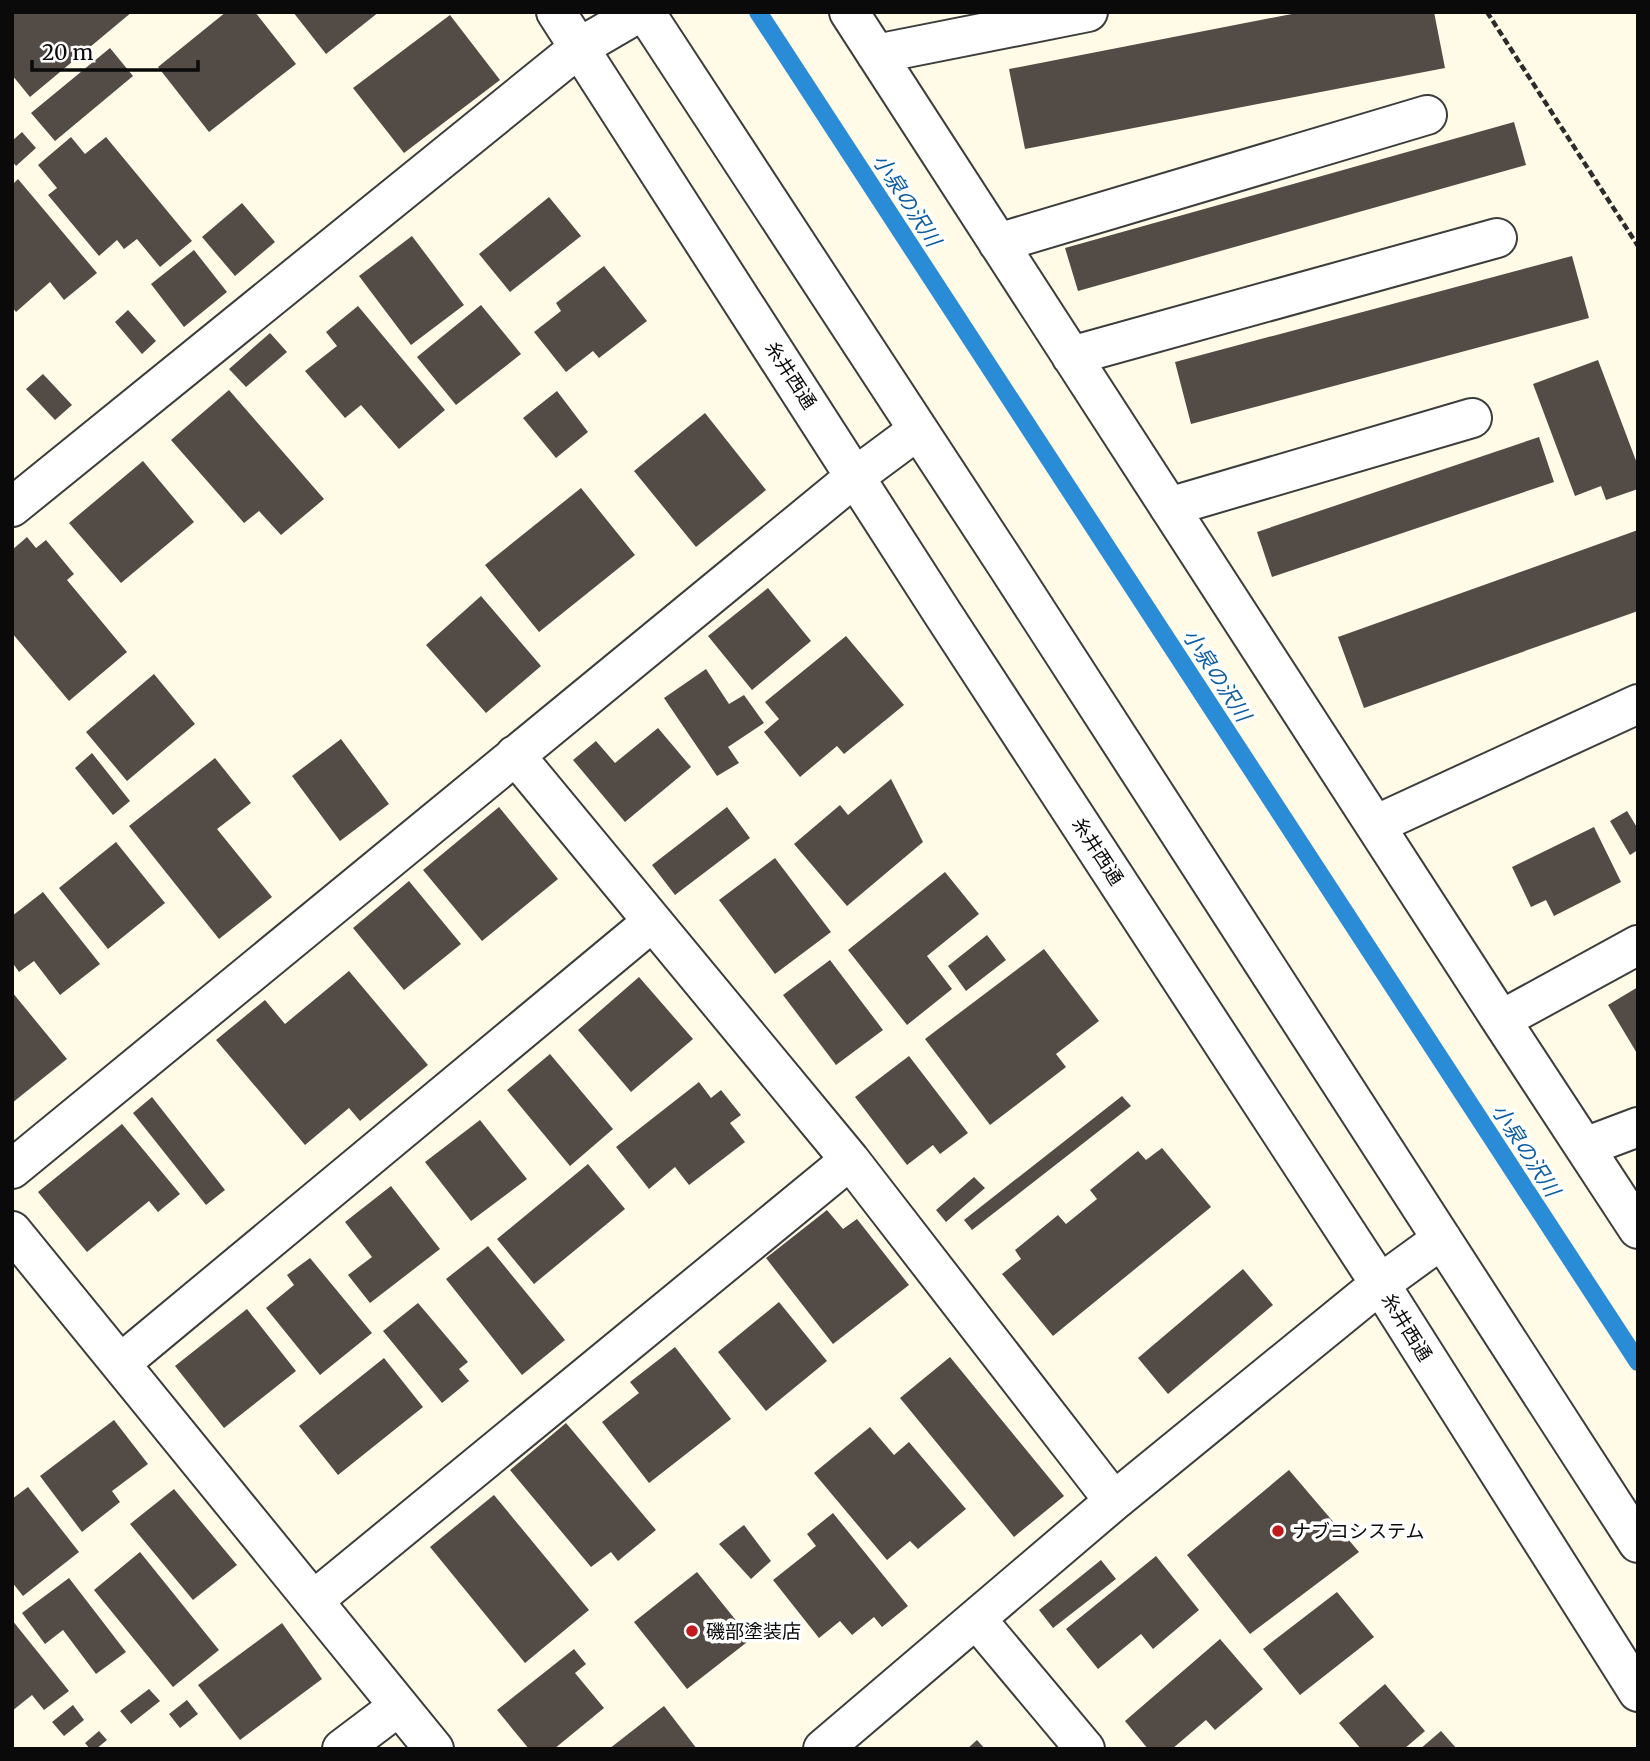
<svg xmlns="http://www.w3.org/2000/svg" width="1650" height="1761" font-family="Merriweather,'Noto Sans JP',serif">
<rect width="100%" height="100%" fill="#fffbe7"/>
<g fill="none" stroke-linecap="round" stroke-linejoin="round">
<path stroke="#2a8cd6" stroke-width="18" d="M758,12L1638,1362"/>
</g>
<path fill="#534b46" d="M12,12H132L30,97L12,75Z
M226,12H255L296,64L209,132L158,67Z
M293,12H379L326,54Z
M1302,12H1434L1445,68L1025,149L1009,69Z
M450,15L500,80L404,153L353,88Z
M110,48L133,76L55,141L31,113Z
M1514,122L1526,165L1078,291L1065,248Z
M22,132L36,148L16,166L12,161V141Z
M71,137L85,154L106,137L192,241L160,267L137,239L124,249L117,240L99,256L48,195L57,188L38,165Z
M18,179L97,273L64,300L50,282L16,312L12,307V185Z
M549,197L581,236L510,292L479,254Z
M242,203L275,242L235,276L202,237Z
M412,236L464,305L411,345L359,276Z
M194,250L227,292L184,327L151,284Z
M1572,256L1589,318L1191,424L1175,362Z
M604,266L647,321L599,358L593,351L566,372L534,332L561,311L556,303Z
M481,305L521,354L456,405L417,357Z
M358,306L445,410L399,449L361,405L345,418L305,371L337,346L326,332Z
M128,310L156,341L142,354L115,322Z
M270,333L287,352L246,387L229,369Z
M1598,360L1638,466V489L1606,500L1601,486L1575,496L1533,384Z
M43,374L72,405L55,420L26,389Z
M229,390L324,499L281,535L259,511L244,523L171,440Z
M557,391L588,432L556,458L523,418Z
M705,413L766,490L696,547L634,471Z
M1539,437L1554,482L1272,577L1257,532Z
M143,461L194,522L121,583L69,523Z
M581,488L635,555L539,632L485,565Z
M1638,530V611L1364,708L1338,637Z
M27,537L36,548L46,540L74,574L67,580L127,652L69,701L12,633V550Z
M768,588L811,641L752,690L708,636Z
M481,596L541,666L486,713L426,645Z
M846,636L904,705L844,754L837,746L800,777L764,732L779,719L765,702Z
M706,669L729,704L744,695L764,723L728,747L739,763L717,776L664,698Z
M154,674L195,724L127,781L86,732Z
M658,728L691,767L625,822L573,760L596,741L615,763Z
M341,739L389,804L340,841L292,776Z
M92,753L130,801L113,815L75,768Z
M215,758L251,803L217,829L272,897L219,939L129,826Z
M891,779L923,842L847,906L794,844L840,805L848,815Z
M499,807L558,879L482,941L423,870Z
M727,807L750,838L675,895L652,865Z
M1627,811L1638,829V850L1630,855L1610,821Z
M1594,827L1621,882L1554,916L1546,900L1531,907L1512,867Z
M116,842L165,903L108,949L59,888Z
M775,858L831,932L775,974L719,900Z
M945,872L979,914L927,956L952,989L907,1025L848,950Z
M409,881L461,944L404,990L353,928Z
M43,892L100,964L60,995L34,961L19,972L12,962V916Z
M987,935L1006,960L966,991L948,966Z
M1044,949L1099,1021L1056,1054L1066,1067L990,1125L925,1039Z
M830,960L883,1030L836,1065L783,995Z
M349,971L428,1065L360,1121L349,1108L305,1145L216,1040L265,1000L285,1024Z
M639,977L693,1039L631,1092L578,1030Z
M1638,987V1055L1608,1005Z
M12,992L67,1059L12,1103Z
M550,1054L613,1129L570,1166L507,1090Z
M909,1056L968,1133L940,1154L933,1145L907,1165L855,1097Z
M699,1082L711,1098L721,1090L741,1115L730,1123L745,1142L689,1185L675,1167L649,1189L616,1147Z
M1122,1096L1131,1106L972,1230L964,1220Z
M152,1097L225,1190L206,1205L133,1113Z
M480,1120L527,1179L471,1221L425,1162Z
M122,1124L180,1194L158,1212L149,1201L87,1252L38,1192Z
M1162,1148L1211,1207L1053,1336L1002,1274L1021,1259L1015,1250L1058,1215L1066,1224L1097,1199L1090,1190L1138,1151L1146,1160Z
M588,1164L625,1209L534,1284L497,1239Z
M974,1177L985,1188L946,1222L936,1210Z
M391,1186L440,1249L370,1303L348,1275L372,1257L345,1222Z
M827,1210L843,1229L857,1219L909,1285L833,1344L766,1258Z
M488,1246L565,1340L522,1375L446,1279Z
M310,1258L372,1333L320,1375L266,1308L294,1285L287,1275Z
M1243,1269L1273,1305L1168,1394L1138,1358Z
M779,1302L827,1361L766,1411L718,1352Z
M418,1303L468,1362L459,1369L469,1381L442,1403L383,1331Z
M247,1309L296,1371L224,1428L175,1366Z
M675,1347L731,1419L649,1483L602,1422L639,1393L630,1382Z
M950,1357L1064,1496L1014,1537L900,1398Z
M384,1358L423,1407L338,1475L299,1426Z
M114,1420L148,1464L112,1491L120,1502L82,1532L40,1476Z
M566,1423L656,1530L618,1561L611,1552L591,1567L510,1470Z
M870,1427L894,1455L909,1442L966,1509L918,1549L910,1541L887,1560L814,1473Z
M1289,1470L1359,1552L1250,1634L1187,1555Z
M28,1487L79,1552L23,1596L12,1582V1499Z
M174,1489L237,1565L193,1600L130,1524Z
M494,1495L589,1610L525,1663L430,1547Z
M833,1513L908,1606L882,1627L874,1617L852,1635L840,1621L819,1638L773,1580L816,1546L807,1534Z
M744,1525L771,1561L751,1579L719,1544Z
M140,1552L219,1650L173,1687L94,1590Z
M1156,1556L1199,1610L1153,1649L1141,1634L1098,1669L1066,1629Z
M1101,1560L1116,1579L1053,1628L1039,1610Z
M697,1572L751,1639L687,1689L634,1622Z
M69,1578L126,1652L96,1674L63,1630L45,1644L22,1613Z
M1337,1592L1374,1637L1300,1695L1263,1649Z
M12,1620L69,1691L44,1710L32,1695L12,1711Z
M282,1623L322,1679L240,1740L198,1685Z
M1220,1639L1263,1689L1215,1730L1206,1720L1172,1749H1148L1125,1721Z
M574,1649L586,1664L575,1673L604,1708L554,1749H529L497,1710Z
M1385,1684L1425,1731L1404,1749H1361L1339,1723Z
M149,1689L160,1701L131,1724L120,1711Z
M187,1700L198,1714L180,1728L169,1714Z
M73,1705L84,1720L64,1736L52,1722Z
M664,1706L697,1749H609Z
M99,1731L107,1740L96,1749H90L85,1743Z
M1441,1731L1457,1749H1420Z
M977,1740L985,1749H967Z"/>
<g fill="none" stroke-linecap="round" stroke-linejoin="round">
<defs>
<path id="minor" d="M556,12L943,614L1380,1284L1638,1692
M645,12L1008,567L1638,1543
M849,12L1501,1020L1638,1229
M876,54L1088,12
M998,243L1427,115
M1071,356L1497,238
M12,507L580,47L640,12
M1169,507L1472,418
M515,755L850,1160L1114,1501
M1375,825L1638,704
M1501,1020L1638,945
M1585,1147L1638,1127
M12,1169L856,476L918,430
M12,1231L434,1749
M121,1363L652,922
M314,1600L850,1160
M977,1620L1085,1749
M342,1749L399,1706
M823,1749L1114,1501L1380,1284L1442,1239"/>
</defs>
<use href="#minor" stroke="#3d3d3d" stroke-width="42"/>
<path stroke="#2c2c2c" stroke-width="4.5" stroke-dasharray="7 3.5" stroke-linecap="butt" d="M1487,12L1638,246"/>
<use href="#minor" stroke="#fff" stroke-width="38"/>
</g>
<g fill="#c11a1d" stroke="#fff" stroke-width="2.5">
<circle cx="1278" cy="1531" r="7"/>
<circle cx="692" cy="1631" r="7"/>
</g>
<g text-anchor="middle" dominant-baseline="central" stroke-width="7" stroke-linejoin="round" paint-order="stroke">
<g font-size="19" fill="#0a0a0a" stroke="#fff">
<text transform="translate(791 375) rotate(57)">糸井西通</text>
<text transform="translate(1098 851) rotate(57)">糸井西通</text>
<text transform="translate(1407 1327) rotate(58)">糸井西通</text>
</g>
<g font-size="19" fill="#0a0a0a" stroke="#fff" text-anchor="start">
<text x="1292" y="1531">ナブコシステム</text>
<text x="706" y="1631">磯部塗装店</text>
</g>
<g font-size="21" font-style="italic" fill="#0d5ca2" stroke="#fff">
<text transform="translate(907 200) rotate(57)">小泉の沢川</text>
<text transform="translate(1217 675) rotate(57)">小泉の沢川</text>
<text transform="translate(1526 1150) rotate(57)">小泉の沢川</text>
</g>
</g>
<rect width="1650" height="1761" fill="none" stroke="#0a0a0a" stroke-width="28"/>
<path d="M32 60v10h166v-10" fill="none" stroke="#0a0a0a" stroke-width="3.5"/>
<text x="42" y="60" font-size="21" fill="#0a0a0a" stroke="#ffffff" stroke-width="5" paint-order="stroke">20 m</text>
</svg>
